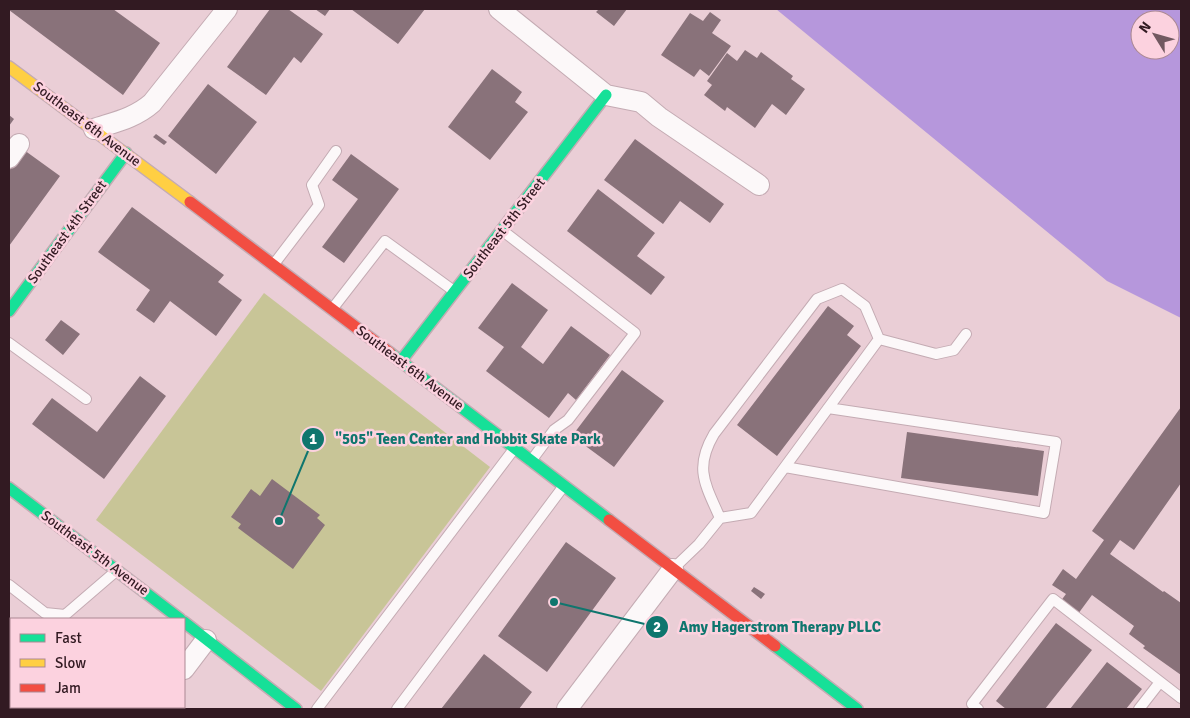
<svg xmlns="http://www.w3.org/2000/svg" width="1190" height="718" font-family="Signika,sans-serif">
<rect width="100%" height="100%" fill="#eaced6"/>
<path fill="#c8c597" d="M264,293L490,467L321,691L96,520Z"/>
<path fill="#b697dc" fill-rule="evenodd" d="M776,9H1181V318L1107,281ZM1140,20H1170V50H1140Z"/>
<path fill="#89727a" d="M9,9H113L160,43L123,95L9,10Z
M270,9H288L323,34L301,63L294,57L266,95L227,67Z
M315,9H330L325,16Z
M351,9H425L398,44Z
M599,9H627L614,26L596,12Z
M710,12L721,20L712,33L731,46L709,76L700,69L694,77L661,55L690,13L703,21Z
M745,50L757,58L761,52L793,76L791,79L805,89L786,115L772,104L755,128L727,107L725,111L704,95L712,85L707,81L727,53L737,61Z
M492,69L522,92L515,102L528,112L490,160L448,127Z
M208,84L257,122L216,174L168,136Z
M9,115L14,119L9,126Z
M156,134L167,142L164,145L153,137Z
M635,139L724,204L710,223L680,201L663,224L604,180Z
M24,150L60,176L9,246V171Z
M351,154L399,189L344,263L322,247L358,199L332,180Z
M598,189L655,233L637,256L665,277L651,295L567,231Z
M132,207L224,275L218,282L242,300L216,336L170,301L154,323L136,310L150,290L98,252Z
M512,283L548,310L521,347L543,364L571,326L610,355L576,400L568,393L549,418L486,371L504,347L478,328Z
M828,306L854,326L847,335L861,346L777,456L737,425Z
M61,320L80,334L63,355L45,340Z
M622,370L664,401L614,467L572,436Z
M140,376L166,396L104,479L32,424L52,398L97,432Z
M1181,407V483L1134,550L1120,540L1110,554L1163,592L1164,591L1181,603V675L1143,648L1145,646L1129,634L1134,626L1092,595L1078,614L1060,602L1066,594L1052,585L1063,569L1076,579L1104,540L1092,531Z
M907,432L1044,451L1038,496L901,478Z
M272,479L320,515L317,518L325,525L293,569L238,528L241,524L231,517L251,489L260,496Z
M566,542L616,578L547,672L498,636Z
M754,587L765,594L761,599L751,591Z
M1056,623L1092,650L1045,709H1006L996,701Z
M484,654L532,692L519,709H441Z
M9,662L11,664V692L9,690Z
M1107,662L1142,689L1126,709H1070Z"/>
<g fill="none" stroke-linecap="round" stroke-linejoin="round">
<defs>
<path id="lane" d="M503,231L635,333L568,420L554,430L531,461
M274,264L319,205L312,185L336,151
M333,308L385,241L454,291
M879,339L936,354L954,350L966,334
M9,343L86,399
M785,467L1044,513L1056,442L828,408
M674,568L699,544L720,518L751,513L879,339L865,306L842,289L817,299L714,434C694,468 705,484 720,518
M9,585L45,613L65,615L115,572
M13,707L17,709
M317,709L514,449
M397,709L563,487
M978,709L972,704L1053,599L1181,698
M1139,709L1160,682"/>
<path id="street" d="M499,9L606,95L641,102L659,117L759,185
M94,129C115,122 135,118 152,103L227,9
M9,158L19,144
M184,669L206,640
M119,709L121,707
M153,709L155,707
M567,709L673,569"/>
<path id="fast" d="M9,311L126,153
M390,353L609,520
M401,361L606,95
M9,488L180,619
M184,622L296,709
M775,646L857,709"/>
<path id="slow" d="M9,67L190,202"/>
<path id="jam" d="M190,202L390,353
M609,520L775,646"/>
</defs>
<use href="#lane" stroke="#c4abb3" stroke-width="12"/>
<use href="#street" stroke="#c4abb3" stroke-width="22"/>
<use href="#fast" stroke="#c4abb3" stroke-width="14"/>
<use href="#slow" stroke="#c4abb3" stroke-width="14"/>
<use href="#jam" stroke="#c4abb3" stroke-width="14"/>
<use href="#lane" stroke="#fcf8f9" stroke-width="10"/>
<use href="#street" stroke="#fcf8f9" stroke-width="20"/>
<use href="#fast" stroke="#16e098" stroke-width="11"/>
<use href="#slow" stroke="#ffcf43" stroke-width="11"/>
<use href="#jam" stroke="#f24e42" stroke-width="11"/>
</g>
<g text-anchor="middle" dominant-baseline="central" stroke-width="5" stroke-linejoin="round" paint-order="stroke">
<g font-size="14" fill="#321a22" stroke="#fcd2df">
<text transform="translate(87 124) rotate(37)">Southeast 6th Avenue</text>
<text transform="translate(504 228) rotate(-52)">Southeast 5th Street</text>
<text transform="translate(67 232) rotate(-54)">Southeast 4th Street</text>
<text transform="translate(410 368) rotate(37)">Southeast 6th Avenue</text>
<text transform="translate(95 553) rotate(37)">Southeast 5th Avenue</text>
</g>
</g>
<path fill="none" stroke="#0f766e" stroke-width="2" d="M279 521L313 439M554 602L657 627"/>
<g fill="#0f766e" stroke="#fcd2df" stroke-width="2">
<circle cx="279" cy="521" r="5"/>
<circle cx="554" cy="602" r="5"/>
<circle cx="313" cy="439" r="12"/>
<circle cx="657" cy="627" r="12"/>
</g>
<g font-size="15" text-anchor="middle" font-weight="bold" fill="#fff">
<text x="313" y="444">1</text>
<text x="657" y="632">2</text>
</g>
<g font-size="15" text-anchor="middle" font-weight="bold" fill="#0f766e" stroke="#fcd2df" stroke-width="5" stroke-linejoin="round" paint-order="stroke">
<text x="468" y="444">"505" Teen Center and Hobbit Skate Park</text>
<text x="780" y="632">Amy Hagerstrom Therapy PLLC</text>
</g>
<rect width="1190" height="718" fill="none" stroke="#321a22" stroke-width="20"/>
<rect x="10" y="618" width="175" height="90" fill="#fcd2df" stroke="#ab8893"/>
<rect x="20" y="634" width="25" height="8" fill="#16e098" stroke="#ab8893"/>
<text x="55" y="643" font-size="15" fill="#321a22">Fast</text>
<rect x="20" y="659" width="25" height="8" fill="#ffcf43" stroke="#ab8893"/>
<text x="55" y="668" font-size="15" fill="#321a22">Slow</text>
<rect x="20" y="684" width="25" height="8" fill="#f24e42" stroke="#ab8893"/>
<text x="55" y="693" font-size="15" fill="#321a22">Jam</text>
<g transform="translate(1155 35) rotate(307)"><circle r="24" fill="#fcd2df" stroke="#ab8893"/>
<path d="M0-4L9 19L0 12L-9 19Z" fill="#725961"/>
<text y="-8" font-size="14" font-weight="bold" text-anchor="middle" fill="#321a22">N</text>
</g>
</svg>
